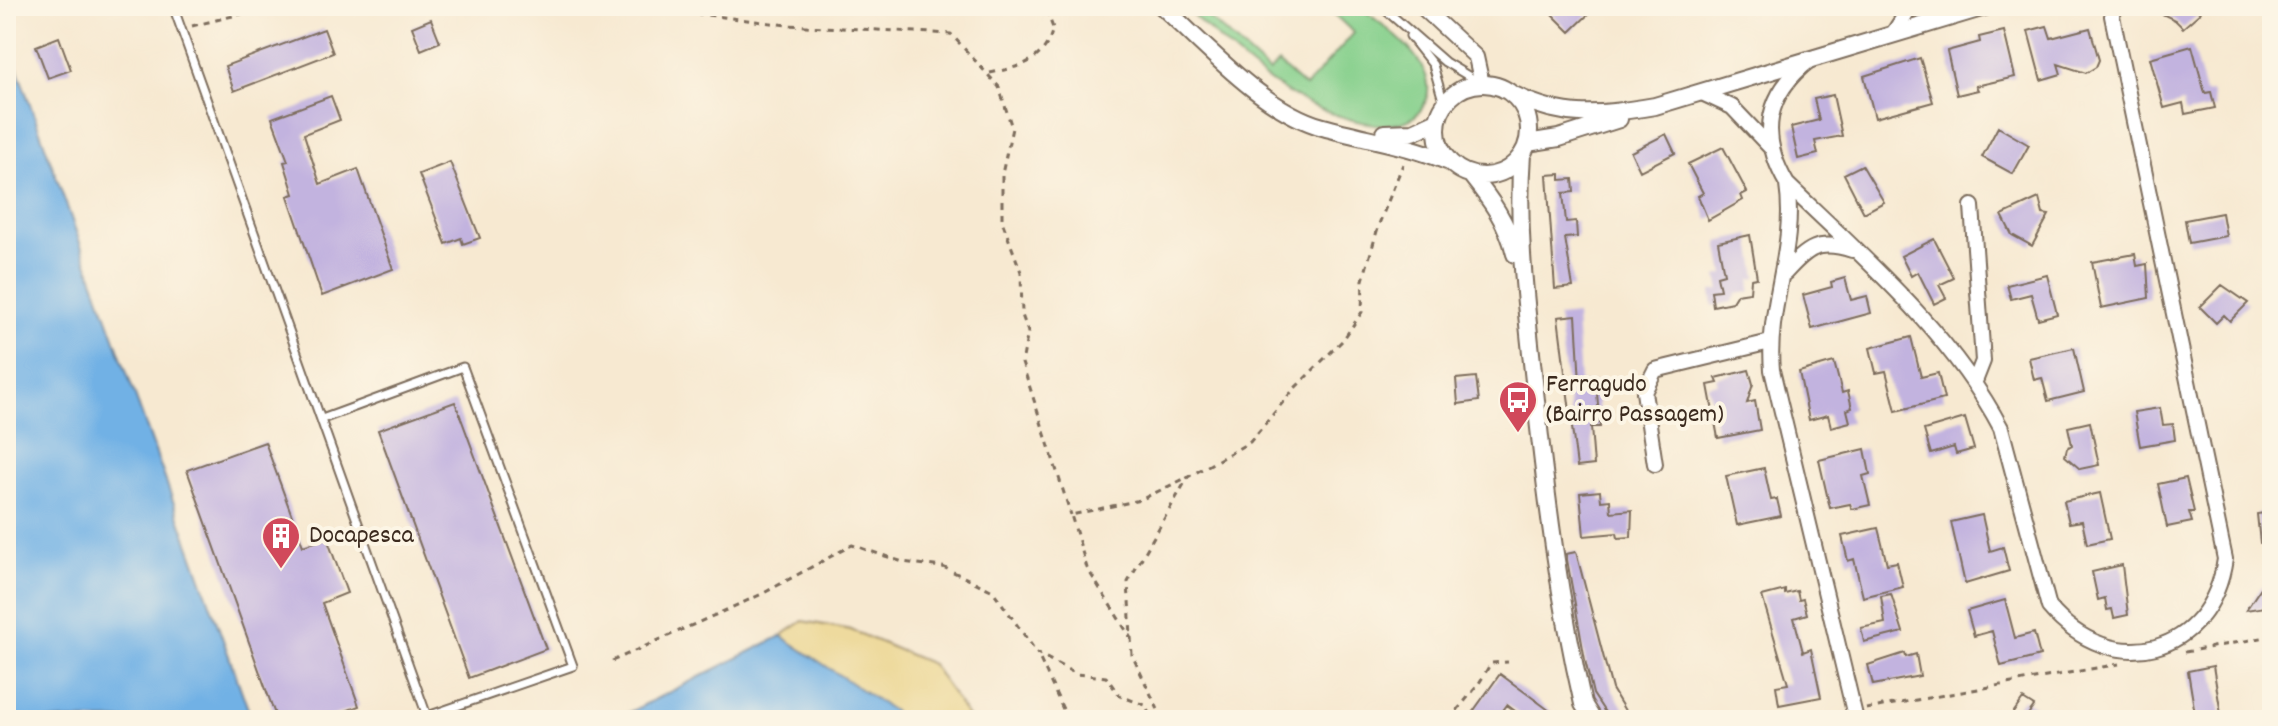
<svg xmlns="http://www.w3.org/2000/svg" width="2278" height="726" font-family="Dekko,sans-serif">
<rect width="100%" height="100%" fill="#fcf5e5"/>
<filter id="ink" filterUnits="userSpaceOnUse"><feTurbulence type="fractalNoise" baseFrequency=".0125" numOctaves="2"/><feDisplacementMap in="SourceGraphic" scale="16" xChannelSelector="R" yChannelSelector="G"/><feConvolveMatrix kernelMatrix="1 2 1 2 8 2 1 2 1" color-interpolation-filters="sRGB"/></filter>
<filter id="wash" filterUnits="userSpaceOnUse"><feTurbulence type="fractalNoise" baseFrequency=".006" numOctaves="4" result="noise"/><feDisplacementMap in="SourceGraphic" scale="32" xChannelSelector="R" yChannelSelector="G"/><feGaussianBlur stdDeviation="1.8" result="paint"/><feColorMatrix in="noise" values="0 0 0 0 0 0 0 0 0 0 0 0 0 0 0 0 0 1.4 0 .05"/><feComposite in="paint" operator="in"/></filter>
<g filter="url(#wash)">
<rect width="100%" height="100%" fill="#f7e9d1"/>
<path fill="#87d08d" stroke="#617d56" stroke-width="2" d="M1183,6H1196L1269,72L1278,63L1305,87L1354,33L1325,6H1360C1379,23 1409,43 1421,65C1429,78 1431,91 1424,105C1405,140 1347,120 1318,108C1265,87 1225,44 1183,6Z"/>
<path fill="#eeda9e" stroke="#94825e" stroke-width="2" d="M803,621L851,630L932,664L970,720H900L892,711L781,636Z"/>
<path fill="#71b1e5" stroke="#566e82" stroke-width="2" d="M8,43L252,720H6Z
M781,636L893,711L900,720H614Z"/>
<g id="blocks">
<path fill="#c2b3df" d="M1544,6H1597L1570,32Z
M2146,6H2194L2200,13L2183,28L2175,20Z
M431,19L440,42L421,50L412,27Z
M2047,26L2051,38L2090,28L2099,60L2096,67L2086,73L2058,64L2061,74L2041,80L2028,31Z
M324,29L333,53L234,91L225,66Z
M2004,31L2015,77L1976,86L1978,90L1957,95L1947,51L1980,42L1979,37Z
M59,37L71,70L48,78L36,46Z
M2192,46L2205,93L2211,92L2215,108L2185,114L2183,103L2164,108L2150,58Z
M1920,58L1933,102L1875,118L1864,76Z
M1833,95L1842,136L1815,141L1818,154L1798,159L1791,127L1819,120L1814,99Z
M331,96L340,120L304,134L320,184L358,169L393,269L322,296L288,196L294,194L284,162L288,161L272,118Z
M1998,127L2029,145L2013,174L1982,157Z
M1666,134L1675,153L1640,171L1631,152Z
M1723,147L1747,192L1741,195L1743,200L1708,220L1698,196L1703,193L1688,164Z
M450,162L480,238L463,244L461,238L446,244L419,174Z
M1862,165L1884,202L1864,213L1844,174Z
M1560,174V180L1573,179L1574,192L1563,193L1566,222L1576,221L1577,237L1565,238L1573,287L1555,289L1547,175Z
M2039,198L2043,214L2049,215L2032,246L2012,235L2002,215Z
M2222,213L2226,236L2189,243L2185,220Z
M1750,235L1757,278L1751,279L1750,292L1737,294L1732,302L1713,306L1711,291L1720,290L1717,276L1724,274L1718,242Z
M1934,239L1954,278L1939,285L1946,298L1934,304L1918,272L1911,276L1901,256Z
M2135,254L2137,266L2147,264L2149,298L2101,308L2092,262Z
M2047,275L2057,314L2038,319L2031,294L2011,299L2007,285Z
M1845,278L1851,300L1867,296L1871,313L1812,329L1803,295L1832,287L1831,282Z
M2222,285L2248,303L2230,321L2224,315L2216,323L2200,307Z
M1576,315L1580,383L1596,382L1600,427H1591L1594,465L1577,467L1558,317Z
M1911,337L1921,377L1938,373L1944,399L1896,411L1886,371L1876,373L1870,348Z
M2074,348L2084,392L2048,401L2042,378L2034,380L2029,358Z
M1834,362L1842,393L1848,391L1852,408L1847,410L1850,422L1831,427L1828,415L1809,420L1799,372Z
M1749,370L1753,384L1747,403L1755,401L1760,430L1718,438L1708,385L1718,383L1716,378Z
M1476,377L1479,401L1458,404L1456,379Z
M455,402L546,649L469,678L378,430Z
M2160,408L2163,425L2173,424L2175,440L2140,446L2134,412Z
M1965,418L1974,449L1956,454L1954,447L1931,454L1924,430Z
M2090,422L2099,465L2080,469L2065,456L2067,448L2072,445L2068,427Z
M265,442L303,546L327,538L347,593L322,603L359,706L322,720H277L187,470Z
M1865,449L1870,474L1863,476L1870,505L1852,509L1850,504L1830,508L1819,460Z
M1764,468L1771,500L1777,499L1781,516L1737,525L1726,476Z
M2186,478L2194,512H2189L2192,522L2167,527L2158,484Z
M1600,491L1601,501L1610,500L1611,512L1632,510L1631,537L1618,538L1617,533L1584,536L1580,493Z
M2100,493L2110,539L2087,544L2082,521L2069,523L2064,501Z
M2272,512V542L2260,543L2257,514Z
M1982,515L1990,551L2003,547L2009,571L1965,584L1951,522Z
M1878,528L1887,564L1897,562L1903,587L1863,597L1854,559L1848,561L1842,536Z
M1576,552L1612,689L1627,714L1614,720H1610L1593,694L1585,660L1566,554Z
M2122,565L2128,615L2114,618L2112,609L2107,610L2105,598L2098,600L2092,572Z
M2262,586L2272,591V606L2246,610Z
M1785,590V594L1797,591L1799,600L1803,599L1807,614L1794,618L1803,652L1811,649L1821,697L1779,705L1776,686L1788,684L1762,596Z
M1891,594L1903,632L1864,642L1861,628L1885,623L1881,596Z
M2005,600L2015,638L2034,633L2040,656L2001,666L1992,631L1974,636L1967,611Z
M1905,653L1906,657L1916,654L1920,676L1873,685L1868,665Z
M2213,666L2222,720H2196L2188,671Z
M1500,674L1530,696L1562,720H1527L1507,705L1496,720H1467Z
M2023,699L2034,706L2024,720H2008Z"/>
</g>
</g>
<g filter="url(#ink)">
<use href="#blocks" fill-opacity="0" stroke="#7d6d5d" stroke-width="2"/>
<g fill="none" stroke-linecap="round" stroke-linejoin="round">
<defs>
<path id="service" d="M173,6L427,716
M1381,6L1445,62L1480,83
M1410,36L1433,65L1444,104
M322,419L463,367L573,666L416,720"/>
<path id="minor" d="M1421,6L1476,57L1482,84
M1892,35L1911,6
M1810,60C1765,95 1759,136 1787,184C1864,258 1951,333 2001,428L2049,607C2112,681 2211,656 2225,559L2112,16L2113,6
M1702,93L1732,107L1770,147
M1787,185C1797,249 1766,306 1772,370L1856,720
M1972,206L1983,361L1974,384
M1785,273C1808,248 1818,239 1852,250
M1655,464L1644,392L1655,370L1770,342"/>
<path id="tertiary" d="M1162,6C1206,46 1264,111 1323,127C1365,139 1406,144 1447,161
M1437 130a46 46 0 1 1 92 0a46 46 0 1 1-92 0Z
M1514,95C1566,120 1599,115 1655,106L1988,6
M1385,133L1413,132L1437,121
M1527,143L1559,138L1619,119
M1522,154C1516,233 1527,312 1535,391C1546,496 1559,600 1583,704L1593,720
M1471,175C1490,199 1508,223 1515,254"/>
</defs>
<use href="#service" stroke="#7d6d5d" stroke-width="11"/>
<use href="#minor" stroke="#7d6d5d" stroke-width="18"/>
<use href="#tertiary" stroke="#7d6d5d" stroke-width="20"/>
<path stroke="#7d6d5d" stroke-width="3" stroke-dasharray="6 6" stroke-linecap="butt" d="M636,6L787,25L951,34L999,87L1012,128L1002,174V221L1021,272L1022,315L1028,332L1022,363L1071,515
M192,26L273,6
M990,73C1020,67 1045,62 1053,28L1045,6
M1132,640L1087,568L1071,515L1140,500L1188,477
M2185,652L2272,636
M612,661L762,594L852,545L903,562L943,567L993,591L1037,653
M1866,709L2119,664
M1068,720L1037,653L1076,674L1106,677L1120,696L1145,705L1152,720
M1163,720L1132,655L1128,582L1188,477L1250,442L1294,389L1343,340L1362,312L1363,280L1379,224L1403,164
M1449,720L1478,685L1491,663L1508,662
M1809,720L1839,714"/>
<use href="#service" stroke="#fff" stroke-width="7"/>
<use href="#minor" stroke="#fff" stroke-width="14"/>
<use href="#tertiary" stroke="#fff" stroke-width="16"/>
</g>
</g>
<defs>
<symbol id="bus-pin" viewBox="-11 -11 22 30"><path d="M0 17L-7.5 6A9.5 9.5 0 1 1 7.5 6Z" fill="#d1495b" stroke="#fcf5e5"/><path d="M-5-6H5V4H4V6H2V4H-2V6H-4V4H-5ZM-3.5-4V0h7V-4ZM-3.5 1.2v1.5H-2V1.2ZM2 1.2v1.5H3.5V1.2Z" fill="#fff"/></symbol>
<symbol id="building-pin" viewBox="-11 -11 22 30"><path d="M0 17L-7.5 6A9.5 9.5 0 1 1 7.5 6Z" fill="#d1495b" stroke="#fcf5e5"/><path d="M-4-6H4V6H1V3H-1V6H-4ZM-2.5-4.3h1.7v1.8h-1.7ZM.8-4.3h1.7v1.8H.8ZM-2.5-1h1.7V.8h-1.7ZM.8-1h1.7V.8H.8Z" fill="#fff"/></symbol>
</defs>
<g fill-rule="evenodd">
<use href="#bus-pin" x="1496" y="378" width="44" height="60"/>
<use href="#building-pin" x="259" y="514" width="44" height="60"/>
</g>
<g text-anchor="middle" dominant-baseline="central" stroke-width="8" stroke-linejoin="round" paint-order="stroke">
<g font-size="26" fill="#3b2a1e" stroke="#fcf5e5" text-anchor="start">
<text x="1546" y="385">Ferragudo<tspan x="1546" dy="30">(Bairro Passagem)</tspan></text>
<text x="309" y="536">Docapesca</text>
</g>
</g>
<rect width="2278" height="726" fill="none" stroke="#fcf5e5" stroke-width="32"/>
</svg>
